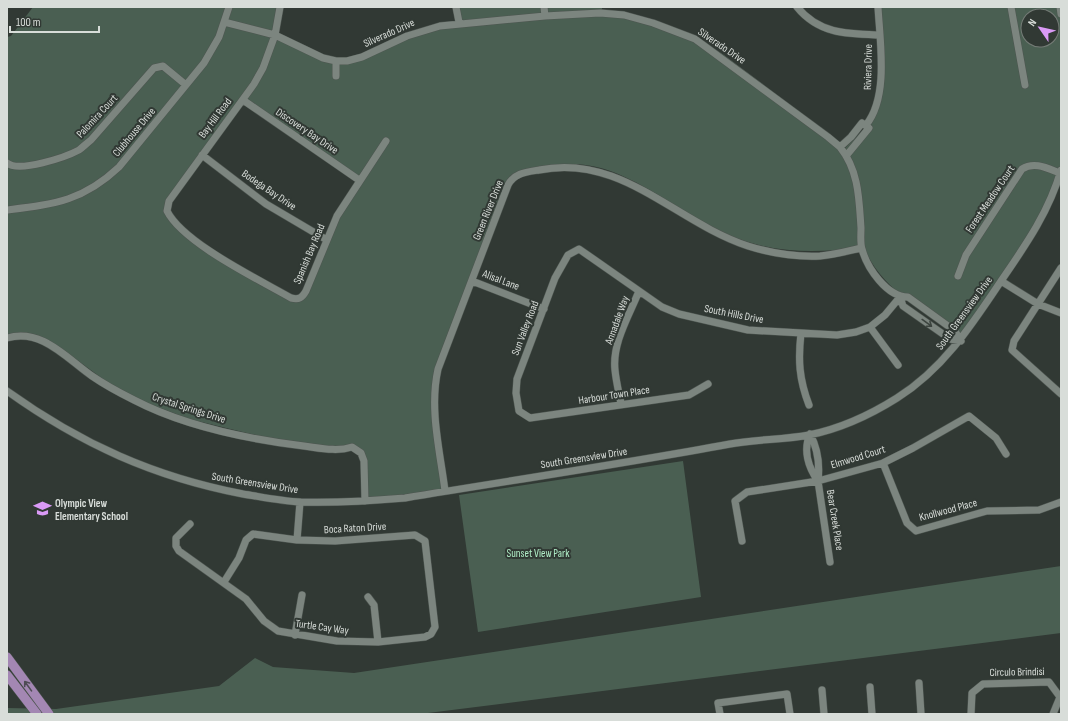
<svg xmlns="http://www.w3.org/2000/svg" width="1068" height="721" font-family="'Sofia Sans Condensed',sans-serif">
<rect width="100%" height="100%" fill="#313934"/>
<path fill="#4a5f52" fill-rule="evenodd" d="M33,7H283L275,35L321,57L348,61L410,35L459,23L457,7H602V12L620,14L702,41L724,55L832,136L844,149L866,127L879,94L880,7H1060L1061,170L1048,205L962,339C927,313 880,289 864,247C821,253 780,254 739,239C681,219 623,155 559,165C544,168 527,175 513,180L440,369L436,403L447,489L367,499L360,450L267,438L189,419L147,403L107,382L58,346L43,338L7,337V37L11,36ZM1028,16H1052V40H1028ZM245,99L361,180L339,219L301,297L293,296L200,244L171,216L170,206L203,154Z
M683,461L701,597L478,632L459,495Z
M1061,566V633L420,714H7V708L56,709L219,686L255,658L273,667L354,673Z"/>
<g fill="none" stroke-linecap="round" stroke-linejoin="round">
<defs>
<path id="minor" d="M280,7L275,35L263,68L254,84L169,201L167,211C183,243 258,279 291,298C299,300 302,298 306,291L337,216L386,141
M456,7L459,22
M544,7L545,16
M797,7C819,34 847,34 879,35
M1011,7L1025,85
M1060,7L1061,14
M224,22L275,35L323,58L336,61H347L362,57L407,36L440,26L545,16L600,13L624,15L653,23L695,39L828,137L840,147C859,171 859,199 861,228C861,235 860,243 862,249C867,268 887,297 908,297L955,331L961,341L950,339L903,306L900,297
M336,76V61
M243,100L359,180
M866,125C889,97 880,42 878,7
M840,147L851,137L862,123L869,128L846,156
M202,155L266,204L327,240
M7,163C19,173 66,157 79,150C83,147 87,143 91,140L154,68L163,66L186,85
M7,210C55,204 83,201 119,167L204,63L219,37L229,7
M1061,268L1014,341L1012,350L1061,394
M958,276L966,255L1022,169C1034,161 1047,168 1060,173
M472,281L544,309
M1001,281L1038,304L1061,313
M870,327L898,365
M801,333C798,360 799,379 809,405
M7,338C42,328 66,358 92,376C105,385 120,393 134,400C186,427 247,439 304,446C320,448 337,452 352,447L361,453L364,461L365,501
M708,384L689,395L530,418L519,411L516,393L517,379L555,278L568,255L579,249L662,307L679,314L748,330L837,335L856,332L870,327L885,315L900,297
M7,391C81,444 154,477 243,494C262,497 281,501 300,502C335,503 370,501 405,498C514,480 622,464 730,444C756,439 783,440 809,435C839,429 870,415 897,398C943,369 971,326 1001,281C1025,246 1049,212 1061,170
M621,404C619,393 616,381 615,370C612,343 629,316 639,291
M810,434C818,449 820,464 818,481C808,467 803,450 810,434Z
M883,463L907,523L916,531L987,511L1039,510L1061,502
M818,481L830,562
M445,491C440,451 429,409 438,369L508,185C514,173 526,172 539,170C621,153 675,222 748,246C770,253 796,257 820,256C833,255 848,251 861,248
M190,524L176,538V546L179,551L246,599L264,621L278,631L337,641L378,642L425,637L431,634L435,627L425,541L415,535L335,541L297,540L253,534L246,540L239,558L224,582
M297,540L300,502
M742,541L735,501L747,492L818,481L883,463L913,448L969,416L996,438L1006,454
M368,597L374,605L378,642
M295,635L302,595
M919,683L921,714
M870,687L872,714
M822,690L824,714
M720,714L718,703L787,694L790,714
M971,714L972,693L983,684L1049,682L1060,697L1053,714"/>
<path id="major" d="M7,657L49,714
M7,675L37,714"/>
</defs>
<use href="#minor" stroke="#4e5651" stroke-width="8"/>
<use href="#major" stroke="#4e5651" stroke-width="10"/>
<use href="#minor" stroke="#7c857f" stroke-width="7"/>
<use href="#major" stroke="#a387b3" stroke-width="9"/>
</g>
<defs><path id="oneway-shaft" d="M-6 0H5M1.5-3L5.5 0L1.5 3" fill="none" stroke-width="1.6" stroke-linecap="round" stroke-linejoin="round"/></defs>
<use stroke="#3c443f" href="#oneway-shaft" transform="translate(927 323) rotate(36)"/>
<use stroke="#4e4c54" href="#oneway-shaft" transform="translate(28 686) rotate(-126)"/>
<defs>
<symbol id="school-bare" viewBox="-9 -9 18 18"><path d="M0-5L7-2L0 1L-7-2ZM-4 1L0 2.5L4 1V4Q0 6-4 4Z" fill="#da9af6" stroke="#313934" stroke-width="2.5" paint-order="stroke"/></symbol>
</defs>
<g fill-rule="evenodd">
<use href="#school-bare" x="30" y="496" width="25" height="25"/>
</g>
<g text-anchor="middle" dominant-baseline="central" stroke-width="4" stroke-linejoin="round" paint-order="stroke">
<g font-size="11" fill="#d8ddd9" stroke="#313934">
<text transform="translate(389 33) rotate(-24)">Silverado Drive</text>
<text transform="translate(722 46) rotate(34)">Silverado Drive</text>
<text transform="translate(868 67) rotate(-89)">Riviera Drive</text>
<text transform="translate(97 116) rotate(-47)">Palomira Court</text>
<text transform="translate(215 118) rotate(-53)">Bay Hill Road</text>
<text transform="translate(307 131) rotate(34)">Discovery Bay Drive</text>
<text transform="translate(134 132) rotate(-50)">Clubhouse Drive</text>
<text transform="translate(269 190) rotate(34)">Bodega Bay Drive</text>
<text transform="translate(990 199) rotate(-56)">Forest Meadow Court</text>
<text transform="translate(488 210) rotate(-68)">Green River Drive</text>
<text transform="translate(309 254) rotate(-67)">Spanish Bay Road</text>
<text transform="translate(501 280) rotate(21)">Alisal Lane</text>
<text transform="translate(964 313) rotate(-54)">South Greensview Drive</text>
<text transform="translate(734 314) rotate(11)">South Hills Drive</text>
<text transform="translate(617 320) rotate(-70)">Annadale Way</text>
<text transform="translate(525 328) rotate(-69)">Sun Valley Road</text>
<text transform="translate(614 395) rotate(-9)">Harbour Town Place</text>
<text transform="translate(189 408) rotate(18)">Crystal Springs Drive</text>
<text transform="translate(858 457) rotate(-17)">Elmwood Court</text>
<text transform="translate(584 458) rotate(-9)">South Greensview Drive</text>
<text transform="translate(255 483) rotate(9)">South Greensview Drive</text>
<text transform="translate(948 510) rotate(-15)">Knollwood Place</text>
<text transform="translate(835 520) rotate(81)">Bear Creek Place</text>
<text transform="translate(355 528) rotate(-3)">Boca Raton Drive</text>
<text transform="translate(322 627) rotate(8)">Turtle Cay Way</text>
<text transform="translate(1017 672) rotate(-1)">Circulo Brindisi</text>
</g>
<g font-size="11" font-weight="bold" fill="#d8ddd9" stroke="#313934" text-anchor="start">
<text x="55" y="503">Olympic View<tspan x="55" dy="13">Elementary School</tspan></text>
</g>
<g font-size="11" fill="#b0eec7" stroke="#313934">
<text x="538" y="553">Sunset View Park</text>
</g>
</g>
<rect width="1068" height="721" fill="none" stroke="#d8ddd9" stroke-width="16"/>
<g transform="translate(1040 28) rotate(304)"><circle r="19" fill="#313934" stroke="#747b76"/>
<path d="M0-3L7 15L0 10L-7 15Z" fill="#da9af6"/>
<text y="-6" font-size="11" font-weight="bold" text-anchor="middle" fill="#d8ddd9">N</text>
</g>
<path d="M10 26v6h89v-6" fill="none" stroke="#d8ddd9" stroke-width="2"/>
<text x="16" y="26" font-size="12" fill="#d8ddd9" stroke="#313934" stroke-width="3" paint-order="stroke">100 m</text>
</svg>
